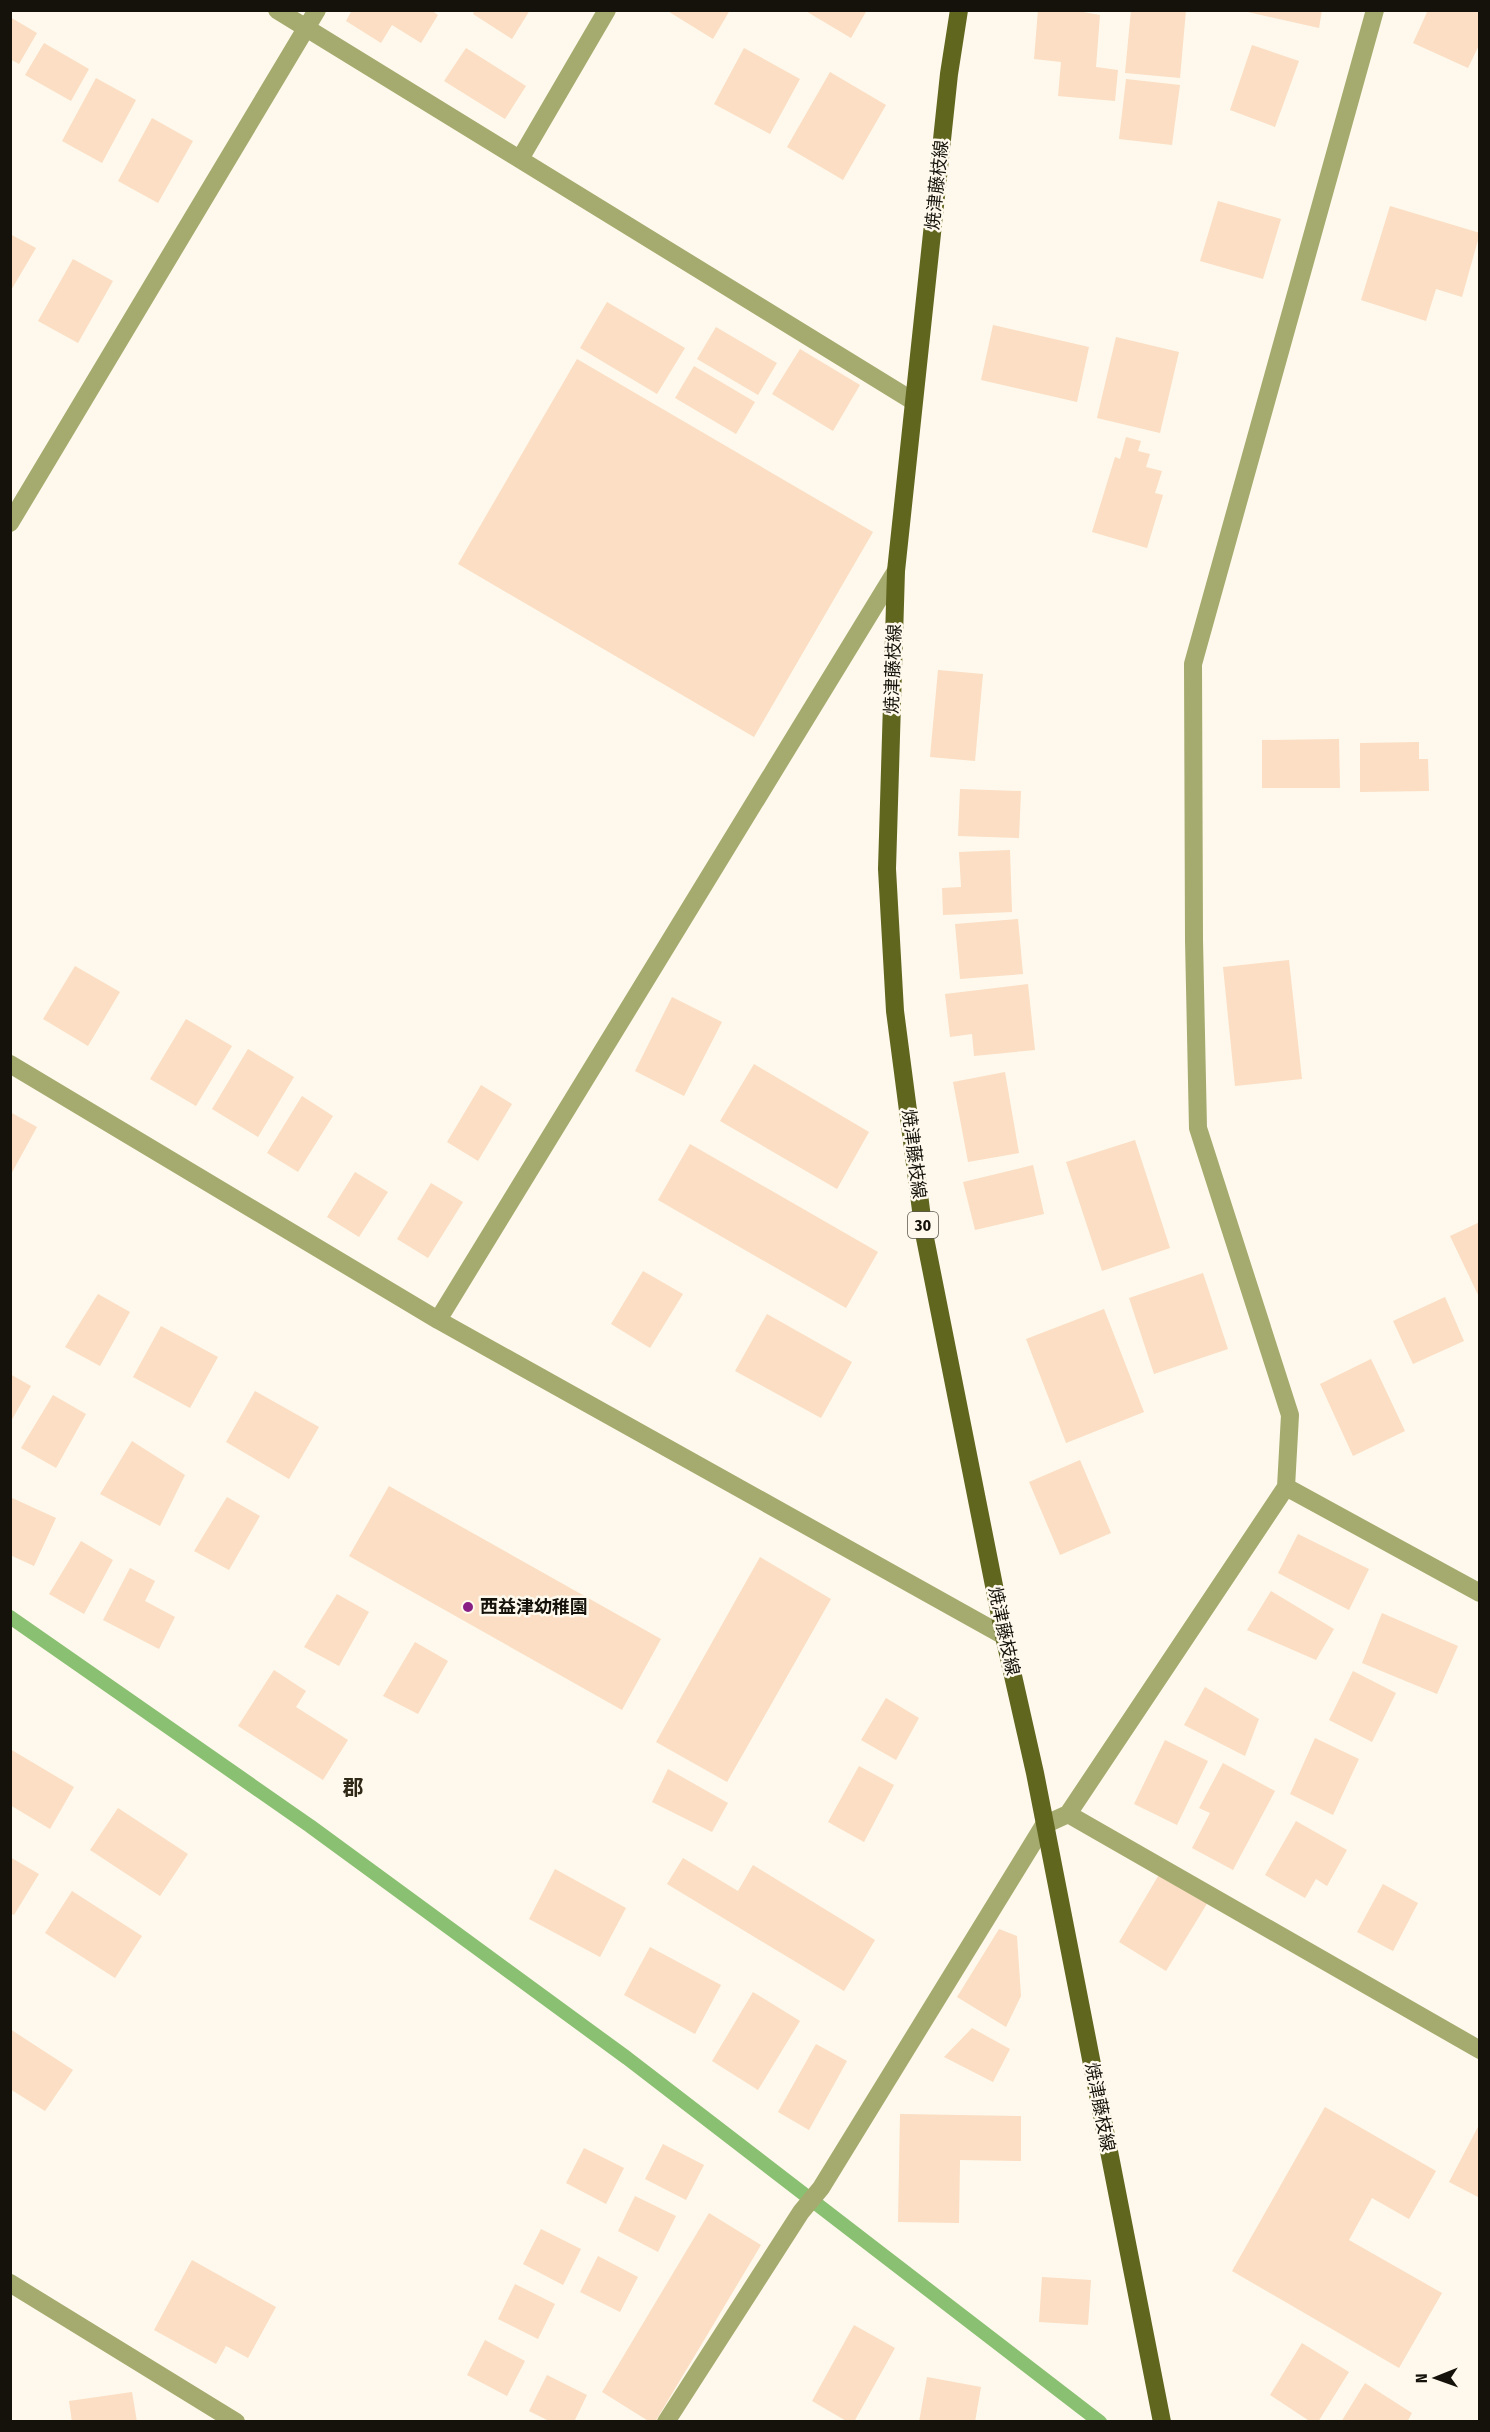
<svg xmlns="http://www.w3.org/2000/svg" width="1490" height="2432" font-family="'Fira Sans Condensed','Noto Sans JP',sans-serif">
<rect width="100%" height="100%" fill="#fef9ec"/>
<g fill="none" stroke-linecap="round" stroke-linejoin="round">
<path stroke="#8ac072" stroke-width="14" d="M10,1617L310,1826L627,2058L1100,2422"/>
</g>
<path fill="#fbdec3" d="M352,10H431L438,15L421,43L392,25L381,43L346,21Z
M475,10H530L512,39L473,14Z
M666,10H730L713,39Z
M804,10H867L851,38Z
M1038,10H1072L1100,15L1096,67L1118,70L1115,101L1058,96L1061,62L1034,59Z
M1131,10H1186L1180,78L1125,73Z
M1239,10H1322L1319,28Z
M1428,10H1480V43L1468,68L1413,43Z
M10,17L37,33L19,64L10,59Z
M44,43L89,69L71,101L25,75Z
M1252,45L1299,61L1275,127L1230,110Z
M466,48L526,86L505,119L444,81Z
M744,48L800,79L770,134L714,104Z
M830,72L886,105L843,180L787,147Z
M96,78L136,100L102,163L62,141Z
M1126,79L1180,85L1172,145L1119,139Z
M152,118L193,141L158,203L118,181Z
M1218,201L1281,219L1263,279L1200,261Z
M1390,206L1480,233L1462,297L1436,289L1426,321L1361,300Z
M10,234L36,248L10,292Z
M73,259L113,281L78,343L38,321Z
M607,302L685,348L657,394L580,348Z
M993,325L1089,347L1077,402L981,380Z
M716,327L777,363L758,395L697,359Z
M1116,337L1179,352L1160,433L1097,418Z
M800,349L860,385L833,431L772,394Z
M577,359L873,532L754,737L458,564Z
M694,366L755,402L736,434L675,398Z
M1126,437L1141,441L1138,451L1150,454L1146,467L1162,471L1155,493L1163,495L1147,548L1092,532L1115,457L1120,459Z
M938,670L983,674L975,761L930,757Z
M1339,739L1340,788H1262V740Z
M1419,742V759H1428L1429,791L1360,792V743Z
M960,789L1021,791L1019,838L958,836Z
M1010,850L1012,912L943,915L942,888L961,887L959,852Z
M1018,919L1023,974L960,979L955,924Z
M1289,960L1302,1079L1235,1086L1223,967Z
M75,966L120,992L88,1046L43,1019Z
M1028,984L1035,1050L974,1056L972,1034L950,1037L945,994Z
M672,997L722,1022L684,1096L635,1071Z
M186,1019L232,1046L196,1106L150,1079Z
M248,1049L294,1077L258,1137L212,1109Z
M754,1064L869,1132L837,1189L720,1121Z
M1005,1072L1019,1153L968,1162L953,1082Z
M481,1085L512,1104L478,1161L447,1142Z
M302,1096L333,1116L298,1172L267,1153Z
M10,1112L37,1127L10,1176Z
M1135,1140L1170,1248L1102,1271L1066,1162Z
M690,1144L878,1252L846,1308L658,1200Z
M1033,1165L1044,1214L975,1230L963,1182Z
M355,1172L388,1192L359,1237L327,1217Z
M431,1183L463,1202L428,1258L397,1239Z
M1480,1222V1299L1450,1236Z
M643,1271L683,1294L650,1348L611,1324Z
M1203,1273L1228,1349L1154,1374L1129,1298Z
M98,1294L130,1312L100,1366L65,1347Z
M1445,1297L1464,1341L1413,1364L1393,1321Z
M1104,1309L1144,1412L1066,1443L1026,1339Z
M767,1314L852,1362L821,1418L735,1371Z
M161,1326L218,1357L190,1408L133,1377Z
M1371,1359L1405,1431L1353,1456L1320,1384Z
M10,1374L31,1386L10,1423Z
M255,1391L319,1427L289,1479L226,1442Z
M53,1395L86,1414L56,1468L21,1448Z
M132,1441L185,1475L160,1526L100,1494Z
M1080,1460L1111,1533L1060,1555L1029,1482Z
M389,1486L661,1639L622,1710L349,1556Z
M10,1497L56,1518L34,1566L10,1555Z
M227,1497L260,1516L229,1570L194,1551Z
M1298,1534L1369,1569L1349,1610L1278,1573Z
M81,1541L113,1560L84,1614L49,1594Z
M760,1557L831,1599L727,1782L656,1742Z
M130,1568L155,1581L145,1601L175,1617L159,1649L103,1620Z
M1271,1591L1334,1629L1316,1660L1247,1630Z
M337,1594L369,1612L339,1666L304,1647Z
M1382,1613L1458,1646L1437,1694L1362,1663Z
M415,1642L448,1661L418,1714L383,1696Z
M274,1670L306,1691L296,1707L348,1740L323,1780L238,1726Z
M1353,1671L1396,1693L1372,1742L1329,1720Z
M1205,1687L1259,1719L1245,1756L1184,1725Z
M886,1698L919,1718L896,1760L861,1740Z
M1315,1738L1359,1759L1333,1815L1290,1794Z
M1165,1740L1208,1761L1177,1825L1134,1804Z
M10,1749L74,1787L50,1829L10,1805Z
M1223,1763L1275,1791L1233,1870L1192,1848L1210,1813L1199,1808Z
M859,1766L894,1785L864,1842L828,1822Z
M668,1769L728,1803L712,1832L652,1802Z
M118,1808L188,1854L160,1896L90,1850Z
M1296,1821L1347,1850L1327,1886L1316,1879L1305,1898L1265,1875Z
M10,1857L39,1874L14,1915L10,1913Z
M683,1858L738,1891L753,1865L875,1940L844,1991L667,1884Z
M555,1869L626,1908L600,1957L529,1919Z
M1160,1873L1208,1902L1166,1971L1119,1942Z
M1383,1884L1418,1903L1393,1951L1357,1932Z
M72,1891L142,1936L115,1978L45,1933Z
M999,1929L1017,1936L1021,1996L1006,2027L957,1997Z
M650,1947L721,1985L695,2034L624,1995Z
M753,1992L800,2021L758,2090L712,2061Z
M972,2028L1010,2049L993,2082L944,2057Z
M10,2029L73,2070L45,2111L10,2089Z
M816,2044L847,2061L809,2130L778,2112Z
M1325,2107L1436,2171L1409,2219L1372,2198L1349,2240L1442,2293L1399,2368L1232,2271Z
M900,2114L1021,2116V2161L960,2160L959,2223L898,2222Z
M1480,2123V2198L1449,2182Z
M663,2144L704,2165L686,2200L645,2179Z
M584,2148L624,2168L606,2204L566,2183Z
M635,2196L676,2216L658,2252L618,2231Z
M709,2213L761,2245L655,2422H650L602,2392Z
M541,2229L581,2249L563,2285L523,2264Z
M598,2256L638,2277L620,2312L580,2292Z
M192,2260L276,2307L248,2358L226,2346L216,2364L154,2330Z
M1042,2277L1091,2280L1088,2325L1039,2322Z
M515,2284L555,2304L538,2339L498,2319Z
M854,2325L895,2348L854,2422H848L812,2401Z
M485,2340L525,2361L507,2396L467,2375Z
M1302,2343L1349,2372L1318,2422H1311L1270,2395Z
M547,2375L587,2395L574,2422H551L529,2411Z
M927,2377L981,2387L975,2422H919Z
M1365,2383L1412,2413L1407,2422H1341Z
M132,2392L137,2422H72L69,2401Z"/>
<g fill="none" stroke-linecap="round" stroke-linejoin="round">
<path stroke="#a5ab6e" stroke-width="18" d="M277,10L913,401
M520,159L607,10
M10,523L317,10
M10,1064L438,1320L1004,1636
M438,1320L896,571
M1286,1487L1480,1593
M1068,1814L1480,2050
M10,2283L236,2422
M666,2422L801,2212L821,2188L1044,1825L1068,1814L1286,1487L1290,1415L1198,1128L1194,940L1193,664L1375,10"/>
<path stroke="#61661f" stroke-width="18" d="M959,10L949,74L896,571L887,869L895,1011L924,1233L1004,1636L1035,1773L1162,2422"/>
</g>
<circle fill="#891e84" stroke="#fef9ec" stroke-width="2" cx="468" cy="1607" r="6"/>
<g text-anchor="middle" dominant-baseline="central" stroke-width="5" stroke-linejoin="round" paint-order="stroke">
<rect fill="#fef9ec" stroke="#5b574e" stroke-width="1.5" x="908" y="1212" width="30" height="26" rx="4.5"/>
<g font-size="16" font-weight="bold" fill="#15120b">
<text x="923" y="1225">30</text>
</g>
<g font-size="18" fill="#15120b" stroke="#fef9ec">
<text transform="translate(937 185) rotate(-84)">焼津藤枝線</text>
<text transform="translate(893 669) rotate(-88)">焼津藤枝線</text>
<text transform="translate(914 1154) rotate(83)">焼津藤枝線</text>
<text transform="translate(1004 1631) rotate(78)">焼津藤枝線</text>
<text transform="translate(1100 2107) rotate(79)">焼津藤枝線</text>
</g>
<g font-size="18" font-weight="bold" fill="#15120b" stroke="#fef9ec" text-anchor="start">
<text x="480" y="1607">西益津幼稚園</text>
</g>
<g font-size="21" font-weight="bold" fill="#2f2817" stroke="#fef9ec">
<text x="353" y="1788">郡</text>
</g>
</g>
<rect width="1490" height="2432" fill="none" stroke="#15120b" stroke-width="24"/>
<g transform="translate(1436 2378) rotate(269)" stroke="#fef9ec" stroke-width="4.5" paint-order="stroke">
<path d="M0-4.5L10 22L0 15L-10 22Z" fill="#15120b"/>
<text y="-9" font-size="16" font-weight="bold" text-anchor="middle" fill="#15120b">N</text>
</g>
</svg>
